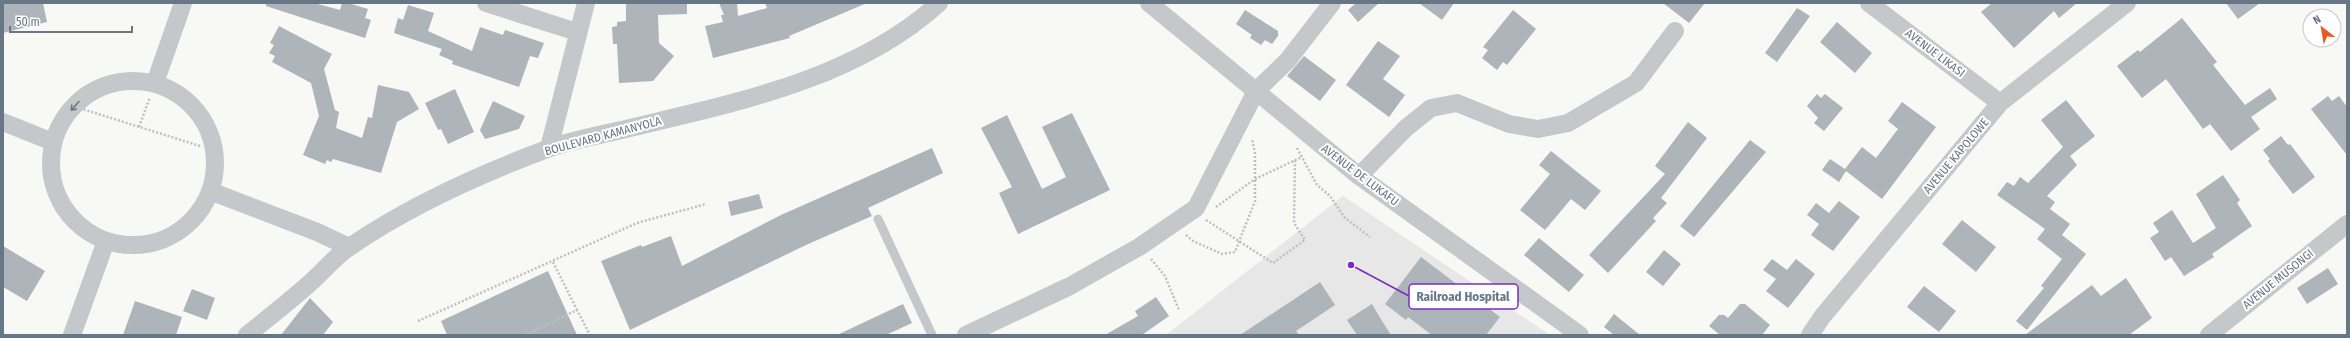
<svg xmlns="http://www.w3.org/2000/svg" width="2350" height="338" font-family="'Fira Sans Condensed',sans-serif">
<rect width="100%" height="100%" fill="#f8f8f5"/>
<path fill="#e6e7e6" d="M1343,196L1550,335H1166Z"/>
<path fill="#adb4ba" d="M3,3H43L47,22L3,33Z
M266,3H314L340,10L342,3H348L368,9L365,18L371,20L365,38L266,6Z
M626,3H687V14L658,15L659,43L674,56L653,81L619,83L617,44H613L612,27L617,26V22L626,21Z
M719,3H737L738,16L767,8L765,3H867L789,36L790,38L713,58L705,26L723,22L721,15H724Z
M1356,3H1379L1358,22L1348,10Z
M1419,3H1454L1442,20Z
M1663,3H1705L1689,23Z
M1992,3H2077L2059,18L2054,11L2014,48L1981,12Z
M2226,3H2260L2238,19Z
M408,5L434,13L428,31L472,51L480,27L503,35L505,30L544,43L538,58L530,56L519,87L452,64L453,61L439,55L442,49L394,33L398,18L403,20Z
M1797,8L1810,16L1777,62L1765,53Z
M1245,10L1278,31V36L1272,44L1265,40L1261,45L1250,38L1252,35L1236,24Z
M1513,10L1536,29L1507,65L1503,62L1497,70L1482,58L1488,50L1483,47Z
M2182,18L2217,62L2213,65L2245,105L2270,88L2277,99L2251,117L2260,129L2231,151L2210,124L2203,129L2166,79L2142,98L2117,66L2138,50L2140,52Z
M1837,22L1872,53L1855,73L1820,42Z
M279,26L332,54L324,69L335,110L339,112L336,128L362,138L368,117L372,118L378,85L409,92L419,109L397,122L381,173L333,159L331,162L327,160L325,164L303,155L319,116L311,83L272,62L275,56L269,53L274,45L270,43Z
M1378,41L1400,56L1383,79L1405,95L1389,117L1346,85Z
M1304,56L1336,80L1320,101L1287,76Z
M455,89L474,132L448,144L441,129L438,130L425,103Z
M1817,94L1821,98L1825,94L1843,108L1824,131L1814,123L1818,118L1807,106Z
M2328,96L2332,101L2339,96L2347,107V155L2311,109Z
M2066,100L2095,136L2070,156L2077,165L2047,196L2055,202L2050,209L2070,224L2062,235L2086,254L2027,330L2016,321L2044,288L2041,286L2062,259L2037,239L2045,229L1997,195L2007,182L2014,186L2020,177L2028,183L2063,147L2041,120Z
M493,101L525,116L519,129L485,139L480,130Z
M1902,102L1936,127L1882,199L1846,171L1839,182L1822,170L1830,159L1845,169L1862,147L1876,158L1898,129L1888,121Z
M1072,113L1110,190L1018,234L999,193L1012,187L981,128L1007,115L1042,189L1066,177L1042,127Z
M1688,122L1707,138L1661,198L1667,203L1653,218L1656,221L1608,273L1589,255L1665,174L1655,166Z
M2281,136L2288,145L2290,144L2315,177L2293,194L2268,161L2270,159L2263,150Z
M1750,140L1766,152L1694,237L1680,226Z
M932,148L943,173L868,208L872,216L806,245L630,330L601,261L641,245L642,247L671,236L682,266L781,215Z
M1551,151L1601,191L1585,210L1571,199L1545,230L1520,210L1550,174L1539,165Z
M2223,175L2240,200L2237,203L2252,226L2212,254L2214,257L2184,276L2171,257L2165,261L2150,238L2159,232L2153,223L2172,210L2193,243L2216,228L2196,194Z
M759,194L763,208L731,216L728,202Z
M1839,201L1860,217L1833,251L1811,235L1819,224L1807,215L1816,203L1829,213Z
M1962,220L1996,247L1976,272L1942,244Z
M1539,238L1584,275L1569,292L1524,255Z
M3,246L45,271L27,301L3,287Z
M1664,250L1681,264L1663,286L1646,272Z
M1421,257L1500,317L1486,335H1432L1408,317L1406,320L1385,304Z
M1772,259L1787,270L1796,259L1815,274L1788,308L1766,291L1776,279L1763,270Z
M2328,268L2338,284L2307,304L2297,288Z
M548,271L577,335H447L441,321Z
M2126,278L2152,318L2129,335H2025L2092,285L2101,296Z
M1320,282L1335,305L1296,331L1299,335H1240Z
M1924,286L1956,311L1939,332L1907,307Z
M192,289L215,298L207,320L183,311Z
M1156,297L1169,316L1142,335H1105L1138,316L1135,311Z
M310,298L333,322L323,335H281Z
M135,301L182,317L176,335H123Z
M903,304L912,323L886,335H837Z
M1372,304L1382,321L1391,335H1357L1347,320Z
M1740,304H1745L1770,325L1762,335H1720L1709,326L1719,315H1724L1728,318Z
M1614,314L1640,335H1614L1604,327Z"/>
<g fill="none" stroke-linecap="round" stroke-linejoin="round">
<path stroke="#bec0c2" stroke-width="2.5" stroke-dasharray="2 2" stroke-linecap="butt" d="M76,107L200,146
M139,127L150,97
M1297,148L1317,185L1330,196L1345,218L1370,237
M1216,207L1255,179L1302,157
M1206,220L1273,263L1305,240L1294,223L1295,160
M1186,235L1193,241L1222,254L1235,252L1255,201V153L1252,139
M1151,259L1165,276L1179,310
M553,262L577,310
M418,321L637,223L706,204
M526,335L577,310L590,335"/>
<path stroke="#c4c8cb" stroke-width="9" d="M878,219L932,335"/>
<path stroke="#c4c8cb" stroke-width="18" d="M486,3L577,32
M1149,3L1359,176L1580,335
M1869,3L2000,103
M51 163a82 82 0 1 1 164 0a82 82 0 1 1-164 0Z
M155,83L183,3
M3,122L53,142
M549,148L586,3
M1359,176L1406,128L1431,108L1457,103L1509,124L1538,129L1568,123L1636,83L1675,31
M210,191L317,232L349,247
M72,335L106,241
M247,335C268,318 290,301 310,283C324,271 335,256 351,246C411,205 478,175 547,149C574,139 606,134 634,127C739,102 857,78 939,3
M966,335L1070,286L1139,247L1196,208L1256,91L1288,60L1332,3
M1810,335L1822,317L2000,103L2127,3
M2209,335L2347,224"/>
</g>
<defs><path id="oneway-shaft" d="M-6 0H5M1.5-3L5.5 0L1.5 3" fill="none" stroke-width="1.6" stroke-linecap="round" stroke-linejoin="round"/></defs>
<use stroke="#677786" href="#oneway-shaft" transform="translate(75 106) rotate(132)"/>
<g text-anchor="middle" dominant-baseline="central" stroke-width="4" stroke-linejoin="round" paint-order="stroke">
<g font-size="12" fill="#677786" stroke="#fff">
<text transform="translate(1935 53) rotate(37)">AVENUE LIKASI</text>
<text transform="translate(603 136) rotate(-15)">BOULEVARD KAMANYOLA</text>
<text transform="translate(1956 156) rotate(-50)">AVENUE KAPOLOWE</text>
<text transform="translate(1360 175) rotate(37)">AVENUE DE LUKAFU</text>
<text transform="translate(2278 279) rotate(-39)">AVENUE MUSONGI</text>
</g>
</g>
<path fill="none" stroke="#7b2cbf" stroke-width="1.5" d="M1351 265L1409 296"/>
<circle fill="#7b2cbf" stroke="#fff" stroke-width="1.5" cx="1351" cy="265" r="4"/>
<rect fill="#fff" stroke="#7b2cbf" stroke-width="1.5" x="1409" y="284" width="109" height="25" rx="4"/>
<g font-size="13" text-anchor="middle" font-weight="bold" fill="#677786">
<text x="1463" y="301">Railroad Hospital</text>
</g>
<rect width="2350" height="338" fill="none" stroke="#677786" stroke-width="8"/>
<g transform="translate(2322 28) rotate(329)"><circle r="19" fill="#ffffff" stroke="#c2c9cf"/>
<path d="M0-3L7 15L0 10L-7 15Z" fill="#e35c2a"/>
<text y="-6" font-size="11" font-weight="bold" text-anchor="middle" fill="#677786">N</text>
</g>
<path d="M10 26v6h122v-6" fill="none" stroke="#677786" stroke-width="2"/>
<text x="16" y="26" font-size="12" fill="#677786" stroke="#ffffff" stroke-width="3" paint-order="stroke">50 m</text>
</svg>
